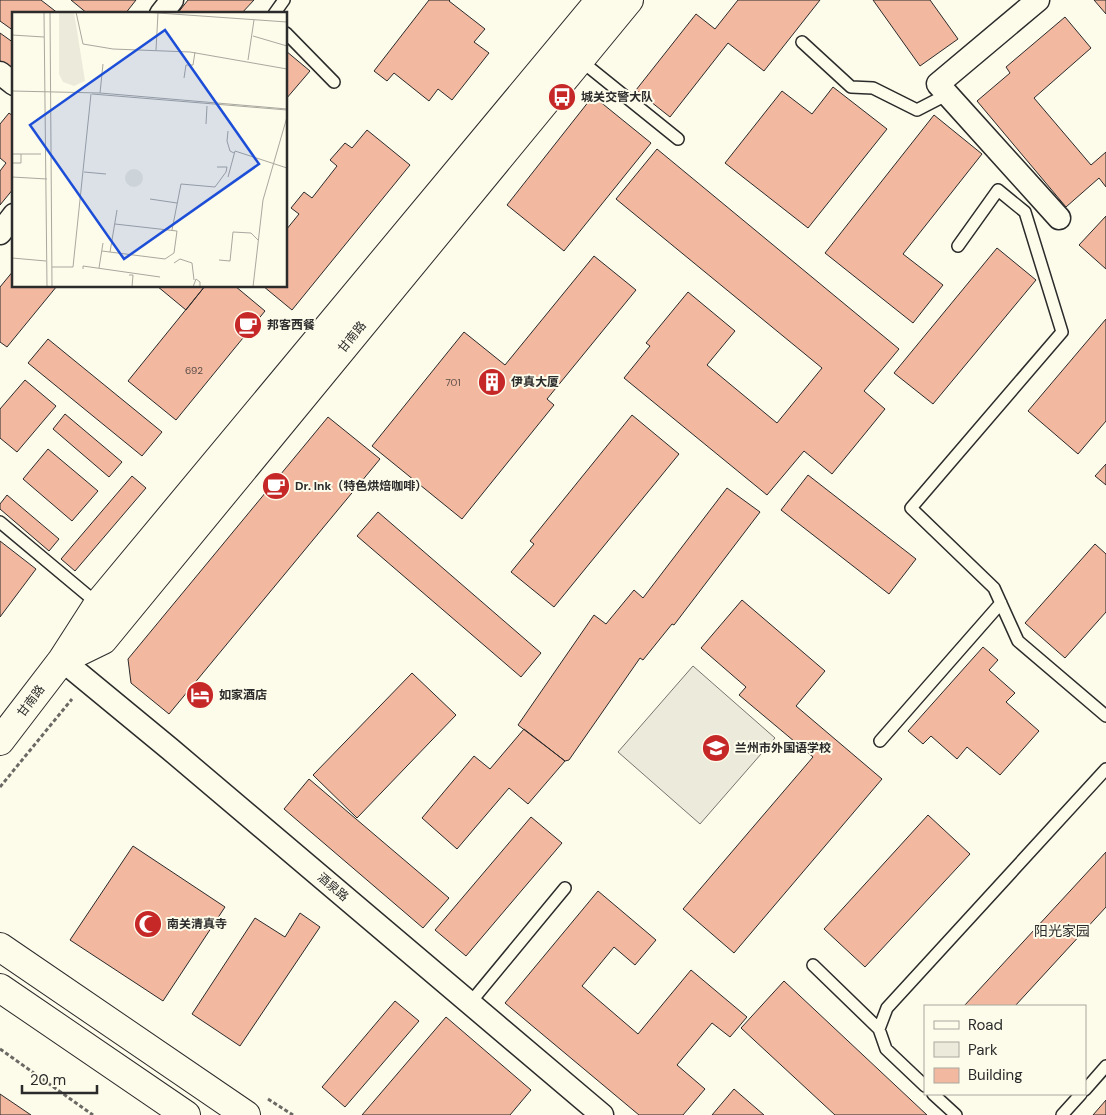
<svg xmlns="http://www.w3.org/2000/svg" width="1106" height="1115" font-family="'DM Sans','Noto Sans SC',sans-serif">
<rect width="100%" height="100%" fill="#fdfbea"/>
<path fill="#ecebdb" stroke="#74746e" d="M693,666L775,738L700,824L618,752Z"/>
<path fill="#f2b8a0" stroke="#2b2b2b" d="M0,0H41L59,14H14V31L0,21Z
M71,0H136L125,14H88Z
M188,0H254L241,14H177Z
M429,0H450L449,1L485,29L474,42L489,53L452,100L438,89L429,101L394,73L387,81L374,71Z
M738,0H820L764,71L728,43L670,117L636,90L696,14L715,29Z
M873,0H930L958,39L920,66Z
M1094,0H1106V14Z
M1065,17L1091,48L1034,98L1091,165L1106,152V187L1099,178L1066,207L977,101L1010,73L1006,67Z
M0,33L14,43V73L0,62Z
M286,51L310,71L286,99Z
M833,87L887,129L808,228L725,163L782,91L812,114Z
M593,96L651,143L564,251L507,205Z
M9,113L14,117V188L0,205V171L6,163L0,158V124Z
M934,115L982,154L903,254L943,285L913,323L825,253Z
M367,130L410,165L292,310L263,286H286V230L299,214L291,208L304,192L312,198L337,166L330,160L345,143L352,148Z
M657,149L899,349L864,391L885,409L832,474L804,451L767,495L624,378L650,346L646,343L688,292L735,331L707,365L777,423L822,368L616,199Z
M1106,216V269L1079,245Z
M997,248L1036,280L933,404L894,373Z
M594,256L636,290L547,399L554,405L462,519L372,446L464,332L505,365Z
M14,270V286H57L7,347L0,342V287Z
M157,286H205L186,310Z
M205,286H235L265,311L176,420L128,381Z
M1106,319V421L1078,454L1028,411Z
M48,339L162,432L142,456L28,363Z
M25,380L56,406L17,452L0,438V409Z
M65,414L122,462L109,477L53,429Z
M632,415L679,454L554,607L511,572L534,544L530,541Z
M328,417L380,459L169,714L131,683L128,659Z
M48,449L98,491L72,521L23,479Z
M1106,464V485L1095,476Z
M808,475L916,559L889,594L781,510Z
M132,476L146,488L75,571L61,559Z
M727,488L760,512L674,625L672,624L643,660L640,658L569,760L565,761L518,725L594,615L606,624L634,590L643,598Z
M7,495L59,539L49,551L0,509V504Z
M378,512L541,653L521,677L357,536Z
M0,541L36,569L0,617Z
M1095,544L1106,554V612L1065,658L1025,623Z
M742,600L825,671L796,706L882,779L734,953L683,909L813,757L739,695L746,687L701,648Z
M983,647L998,660L989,670L1015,693L1006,702L1039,731L1000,775L967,747L957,759L931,736L923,744L908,731Z
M412,673L456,715L357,818L313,775Z
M524,729L565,761L528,804L509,788L457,849L422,818L474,756L490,769Z
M309,779L449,898L423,928L284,809Z
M928,815L970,854L865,967L824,929Z
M531,817L562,843L466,956L435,930Z
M133,846L225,907L163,1001L70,940Z
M1106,852V907L1015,1006H964Z
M598,891L656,940L635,965L614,947L582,986L638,1034L691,970L747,1017L730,1037L712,1023L677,1065L705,1089L683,1115H639L505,1003Z
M300,913L320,927L240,1046L192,1014L255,918L285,937Z
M784,981L927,1115H835L741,1028Z
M395,1001L419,1021L345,1107L322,1087Z
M446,1017L531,1090L510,1115H362Z
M734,1089L764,1115H712Z
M0,1094L31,1115H0Z
M1106,1100V1115H1093Z"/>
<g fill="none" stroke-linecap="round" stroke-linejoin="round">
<defs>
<path id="lane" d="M274,14L284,0
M286,33L334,82
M802,42L851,87L873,88L917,110L948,94
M580,60L678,139
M958,246L998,190L1025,212L1062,332L911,508L994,588L1018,641L1106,716
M0,522L98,604
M880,741L1001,603
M813,965L879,1029L886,1049L925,1086
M470,1003L565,888
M879,1029L887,1008L1106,769
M1085,1090L1106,1066
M933,1094L956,1115
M1062,1115L1081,1094"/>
<path id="street" d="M1038,0L938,84L1059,218
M161,14L172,0
M0,73L14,84
M0,233L14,215
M62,660L170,749L602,1115"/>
<path id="secondary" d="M62,660L103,640L629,0
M0,741L62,660L98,604L600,0
M0,947L246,1115
M0,988L186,1115"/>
</defs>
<use href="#lane" stroke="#2b2b2b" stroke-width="14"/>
<use href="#street" stroke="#2b2b2b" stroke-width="25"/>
<use href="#secondary" stroke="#2b2b2b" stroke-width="30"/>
<path stroke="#6a6964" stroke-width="3" stroke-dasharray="4 2.5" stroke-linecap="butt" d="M0,787L72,699
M0,1049L93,1115
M268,1099L293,1115"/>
<use href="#lane" stroke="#fdfbea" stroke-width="11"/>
<use href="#street" stroke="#fdfbea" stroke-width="22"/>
<use href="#secondary" stroke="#fdfbea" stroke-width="28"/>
</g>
<defs>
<symbol id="bus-disc" viewBox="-11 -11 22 22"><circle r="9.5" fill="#c62828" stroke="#fdfbea"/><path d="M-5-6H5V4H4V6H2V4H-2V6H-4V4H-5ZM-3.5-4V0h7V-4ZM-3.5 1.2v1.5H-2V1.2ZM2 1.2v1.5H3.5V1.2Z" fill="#fff"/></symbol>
<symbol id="cafe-disc" viewBox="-11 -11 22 22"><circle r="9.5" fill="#c62828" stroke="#fdfbea"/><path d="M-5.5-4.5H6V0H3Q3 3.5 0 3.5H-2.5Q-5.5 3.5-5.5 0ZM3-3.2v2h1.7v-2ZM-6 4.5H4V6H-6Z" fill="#fff"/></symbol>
<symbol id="building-disc" viewBox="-11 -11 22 22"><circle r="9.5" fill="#c62828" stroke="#fdfbea"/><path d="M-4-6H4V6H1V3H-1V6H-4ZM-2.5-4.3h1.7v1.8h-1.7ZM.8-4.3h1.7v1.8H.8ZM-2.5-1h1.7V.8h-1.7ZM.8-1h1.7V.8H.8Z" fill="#fff"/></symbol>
<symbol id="hotel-disc" viewBox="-11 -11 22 22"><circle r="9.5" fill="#c62828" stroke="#fdfbea"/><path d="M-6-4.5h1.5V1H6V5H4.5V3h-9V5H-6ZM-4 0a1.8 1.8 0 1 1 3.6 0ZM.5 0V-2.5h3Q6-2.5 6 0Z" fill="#fff"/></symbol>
<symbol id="school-disc" viewBox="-11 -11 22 22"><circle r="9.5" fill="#c62828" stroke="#fdfbea"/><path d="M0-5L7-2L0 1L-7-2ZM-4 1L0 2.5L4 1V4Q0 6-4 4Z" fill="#fff"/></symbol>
<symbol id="mosque-disc" viewBox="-11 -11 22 22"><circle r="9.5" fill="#c62828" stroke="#fdfbea"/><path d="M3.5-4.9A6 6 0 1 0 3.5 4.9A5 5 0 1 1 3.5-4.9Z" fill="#fff"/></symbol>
</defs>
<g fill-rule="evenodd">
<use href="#bus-disc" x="546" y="81" width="32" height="32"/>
<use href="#cafe-disc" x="232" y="309" width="32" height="32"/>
<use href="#building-disc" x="476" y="366" width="32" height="32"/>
<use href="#cafe-disc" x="260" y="470" width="32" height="32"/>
<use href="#hotel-disc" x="184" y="679" width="32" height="32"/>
<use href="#school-disc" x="700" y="732" width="32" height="32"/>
<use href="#mosque-disc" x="132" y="908" width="32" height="32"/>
</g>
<g text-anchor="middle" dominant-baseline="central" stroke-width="4" stroke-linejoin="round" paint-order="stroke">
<g font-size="10" fill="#5d4e48">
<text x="194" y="370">692</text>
<text x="453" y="382">701</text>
</g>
<g font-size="12" font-weight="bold" fill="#2b2b2b" stroke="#fdfbea" text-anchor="start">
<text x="581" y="97">城关交警大队</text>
<text x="267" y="325">邦客西餐</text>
<text x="511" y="382">伊真大厦</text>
<text x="295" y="486">Dr. Ink（特色烘焙咖啡）</text>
<text x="219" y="695">如家酒店</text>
<text x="735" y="748">兰州市外国语学校</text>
<text x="167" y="924">南关清真寺</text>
</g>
<g font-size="12" fill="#2b2b2b" stroke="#fdfbea">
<text transform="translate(352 337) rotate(-51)">甘南路</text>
<text transform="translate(31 701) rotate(-53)">甘南路</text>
<text transform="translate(333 887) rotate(40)">酒泉路</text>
</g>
<g font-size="14" fill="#2b2b2b" stroke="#fdfbea">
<text x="1062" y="931">阳光家园</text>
</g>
</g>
<g transform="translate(12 12)">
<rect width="275" height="275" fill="#fdfbea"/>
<path d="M47,0H62L73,69L62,74L51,70L47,62ZM113 166a9 9 0 1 1 18 0a9 9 0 1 1-18 0Z" fill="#ecebdb"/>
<path fill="none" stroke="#a9a89e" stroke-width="1" d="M32,0L35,275M38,0L40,275M64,0L71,32L101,37L178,40L275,57M132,0L275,10M0,23L32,25M241,24L275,34M144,38L146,1M236,48L242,8M172,66L174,53H181L183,40M0,79L88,81L275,97M88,81L91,52M80,82L275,98M194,112L195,94M216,119L215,129L218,139L222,141M0,142H29M0,151H9V142M72,160L94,162M0,165L35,167M216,165L223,139L275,156M138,187L165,191M160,218L169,172L203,175L214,160L215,155H205M90,239L153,247L162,241L165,219L103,212M98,240L105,198M0,246L34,249M207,248L218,249L221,220L239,221L246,228M162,251L168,247L180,251L182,268M40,255H61L79,82M87,256L91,231M71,257V254L148,265M117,263H121L120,275M181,275L184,267L188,270V275M241,275L251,188L275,105"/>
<path fill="#1d4ed8" fill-opacity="0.15" stroke="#1d4ed8" stroke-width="2.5" d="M153,18L247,152L112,247L18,113Z"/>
<rect width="275" height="275" fill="none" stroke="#2b2b2b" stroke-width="2.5"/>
</g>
<rect x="924" y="1005" width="162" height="90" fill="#fdfbea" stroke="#a9a89e"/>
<rect x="934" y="1021" width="25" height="8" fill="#fdfbea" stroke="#a9a89e"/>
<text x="968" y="1030" font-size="15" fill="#2b2b2b">Road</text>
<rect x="934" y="1042" width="25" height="15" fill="#ecebdb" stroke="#a9a89e"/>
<text x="968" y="1055" font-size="15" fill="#2b2b2b">Park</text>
<rect x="934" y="1068" width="25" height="15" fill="#f2b8a0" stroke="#a9a89e"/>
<text x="968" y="1080" font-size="15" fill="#2b2b2b">Building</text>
<path d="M22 1085v8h75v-8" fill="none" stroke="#2b2b2b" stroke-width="2.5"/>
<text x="30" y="1085" font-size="15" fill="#2b2b2b" stroke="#fdfbea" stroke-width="4" paint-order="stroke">20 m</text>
</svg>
